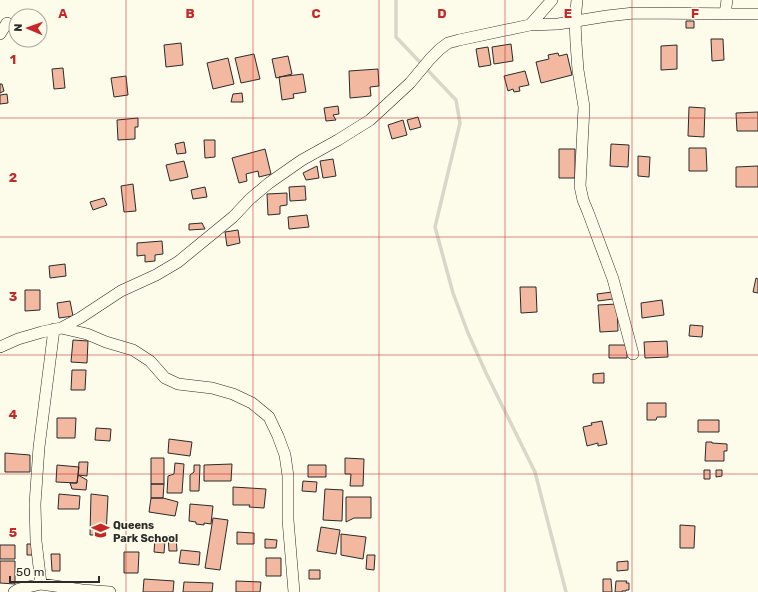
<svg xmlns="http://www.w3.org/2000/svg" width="758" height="592" font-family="Rubik,sans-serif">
<rect width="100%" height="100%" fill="#fdfbea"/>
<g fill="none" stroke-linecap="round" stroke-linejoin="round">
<path stroke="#d8d7c9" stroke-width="3.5" d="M396,0V37L456,100L460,123L435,227L453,293L468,333L486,373L535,472L566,592"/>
</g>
<path fill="#f2b8a0" stroke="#2b2b2b" d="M686,21H694V28H686Z
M711,39H723L724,60L712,61Z
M181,43L183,65L166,67L164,45Z
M511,44L513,61L494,64L492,47Z
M677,45V69L661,70V46Z
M488,47L491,65L479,67L476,49Z
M558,53L559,56L567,54L572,75L541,83L536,62L549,59L548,55Z
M254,54L260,79L241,83L235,58Z
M288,56L292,74L276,78L272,59Z
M228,58L234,84L213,89L207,63Z
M63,68L65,88L54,89L52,69Z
M378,69L379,86L370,87L371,96L350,98L349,71Z
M525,71L529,85L519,87L520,91L514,92L513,89L508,91L504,76Z
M303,74L306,92L293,94L294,98L282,100L279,77Z
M126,76L128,95L114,97L111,78Z
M0,84H2L4,91L0,93Z
M242,93L243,102H231L233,94Z
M7,94L8,103L0,104V95Z
M338,106L339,114L333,115L336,120L326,121L324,108Z
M689,107L705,108L704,137L688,136Z
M758,112V131H737L736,113Z
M418,117L421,127L410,130L407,120Z
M138,118V127H135V139L118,140L117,120Z
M403,120L407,135L392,139L388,125Z
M204,140H215V157L205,158Z
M184,142L186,153L177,154L175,144Z
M611,144L629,145L628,167L610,166Z
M689,148H706L707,171H689Z
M265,149L271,174L259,177L258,171L246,174L247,181L239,183L232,158Z
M559,149H575V178H559Z
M638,156L650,157L649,177L638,176Z
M333,159L336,176L323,178L320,161Z
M184,161L188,177L170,181L166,165Z
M317,166L319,178L306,180L303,173Z
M758,166V187H736V167Z
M133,184L136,211L124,212L121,186Z
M305,186L306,200L290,201L289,187Z
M205,187L207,197L193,199L191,190Z
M287,193V205L280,206V214L268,215L267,194Z
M104,198L107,205L93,210L90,202Z
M307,215L309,227L289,229L288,217Z
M202,223L205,229L189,230V224Z
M238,230L240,243L227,246L225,232Z
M162,241L163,254L155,255V261L145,262V255L137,256V243Z
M65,264L66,276L50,278L49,266Z
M756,278L758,279V293L753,292Z
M520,287H536L537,312L521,313Z
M25,290H40V310L25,311Z
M612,292L613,299L598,301L597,294Z
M662,300L664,315L642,318L641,303Z
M70,301L73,316L59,318L57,303Z
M617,304L618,331L600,332L598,305Z
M690,325L703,326L702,337L689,336Z
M73,340L88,341L87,363L71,362Z
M667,341L668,357L645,358L644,342Z
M609,345H627V358H609Z
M72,370H86L85,390H71Z
M604,373V383H593V374Z
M647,403H666V417H657L656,420H647Z
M57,418H76L75,438H57Z
M698,420H719V432H698Z
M602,421L607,444L598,446V443L587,446L583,427L592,425L591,423Z
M96,428L111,429L110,441L95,440Z
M169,439L192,442L190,456L168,453Z
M706,442H712V443L727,444V451H724V461H705Z
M5,453L30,455V472H5Z
M151,458H164V484H151Z
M345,458L364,459L363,486H350L351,474H345Z
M79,462H88L87,476L78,475Z
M175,463L184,464L182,493H167L168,476L174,474Z
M232,464L231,481H204V465Z
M57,465L79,467L77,483L56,482Z
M194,465H200L199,491H190V475L194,472Z
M308,465H326V477H308Z
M704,470H710V479H704Z
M716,470H722V476L716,477Z
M78,475L87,480L86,490L72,489L70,483H77Z
M303,481L317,482L316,492L302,491Z
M151,484H164L163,498H151Z
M233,487L266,489L264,508L249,507L250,505H233Z
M325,489L343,490L342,521L323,520Z
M59,494L80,496L79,509H58Z
M91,494L108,496L106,535H90Z
M346,497H371V518H354L346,522Z
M151,498H163L178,502L175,516L149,512Z
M190,504L213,506L211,524L204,523V525L196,524V522L189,521Z
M213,518L228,520L220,570L205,568Z
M680,525L695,526L694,548H680Z
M321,527L340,530L336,554L317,551Z
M237,532L254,533V544H237Z
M341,534L366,537L363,559L341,555Z
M168,536H176L177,551H169Z
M155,539L165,540L164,553L154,552Z
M265,539L277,540L276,548H265Z
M27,544H33V555H27Z
M0,545H15V559H0Z
M181,550L200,552L199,565L179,563Z
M124,552H139L138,573H124Z
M51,554H60V571H52Z
M367,555H375L374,570L366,569Z
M266,558H281V576H266Z
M0,561H15V584L0,583Z
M628,561V570L617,571V562Z
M309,570H320V579H309Z
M144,579L174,581L173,592H143Z
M603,579H611L612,592H603Z
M236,581L261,582L260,592H236Z
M616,581H627L626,583H629V590H626V591H622V592H615Z
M184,582L213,583L212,592H183Z"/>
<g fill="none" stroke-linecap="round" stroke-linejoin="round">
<defs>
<path id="street" d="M577,0L575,21L576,43L578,70L584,107L580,186L583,200L588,212L613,279L633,354
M725,14L727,0
M530,25L558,24L607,16L634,13L758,14
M0,34L7,23
M61,328L80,318L121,291L156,275L178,262L233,217L250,199L269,183L302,160L338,140L370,120L410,83L430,59L440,49L448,43L459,40L530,25L552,0
M0,347L18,339L42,332L61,328L87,334L106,342L133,350L150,361L165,378L178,384L212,388L233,394L252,403L269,417L278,436L285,455L288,476V520L294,592
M41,584L36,541L35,504L39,447L54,329
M14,592L19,589L41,584L82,590L110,592"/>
</defs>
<use href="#street" stroke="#2b2b2b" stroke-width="12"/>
<use href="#street" stroke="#fdfbea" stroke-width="11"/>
</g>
<path fill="none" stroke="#c62828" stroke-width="1" stroke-opacity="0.55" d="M126,0V592M253,0V592M379,0V592M505,0V592M632,0V592M0,118H758M0,237H758M0,355H758M0,474H758"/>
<defs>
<symbol id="school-bare" viewBox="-9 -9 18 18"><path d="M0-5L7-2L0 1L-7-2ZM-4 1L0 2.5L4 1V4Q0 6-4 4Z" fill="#c62828" stroke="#fdfbea" stroke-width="2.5" paint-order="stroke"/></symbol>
</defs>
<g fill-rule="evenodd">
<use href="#school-bare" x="88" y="518" width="25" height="25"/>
</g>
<g text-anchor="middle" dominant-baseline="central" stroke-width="3" stroke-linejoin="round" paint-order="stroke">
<g font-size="11" font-weight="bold" fill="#2b2b2b" stroke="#fdfbea" text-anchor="start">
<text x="113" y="525">Queens<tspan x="113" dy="13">Park School</tspan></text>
</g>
</g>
<g font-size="13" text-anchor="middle" font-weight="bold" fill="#c62828" stroke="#fdfbea" stroke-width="3" stroke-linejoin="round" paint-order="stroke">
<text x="63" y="18">A</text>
<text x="190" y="18">B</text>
<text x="316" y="18">C</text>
<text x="442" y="18">D</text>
<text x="568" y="18">E</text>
<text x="695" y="18">F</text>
<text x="13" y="64">1</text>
<text x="13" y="182">2</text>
<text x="13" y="301">3</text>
<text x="13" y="419">4</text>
<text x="13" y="537">5</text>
</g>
<g transform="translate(28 28) rotate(272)"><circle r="19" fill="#fdfbea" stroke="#a9a89e"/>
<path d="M0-3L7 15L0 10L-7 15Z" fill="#c62828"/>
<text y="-6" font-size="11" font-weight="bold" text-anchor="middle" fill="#2b2b2b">N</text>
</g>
<path d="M10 576v6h89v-6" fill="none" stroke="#2b2b2b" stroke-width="2"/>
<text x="16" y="576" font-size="12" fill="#2b2b2b" stroke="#fdfbea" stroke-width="3" paint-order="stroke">50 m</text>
</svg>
